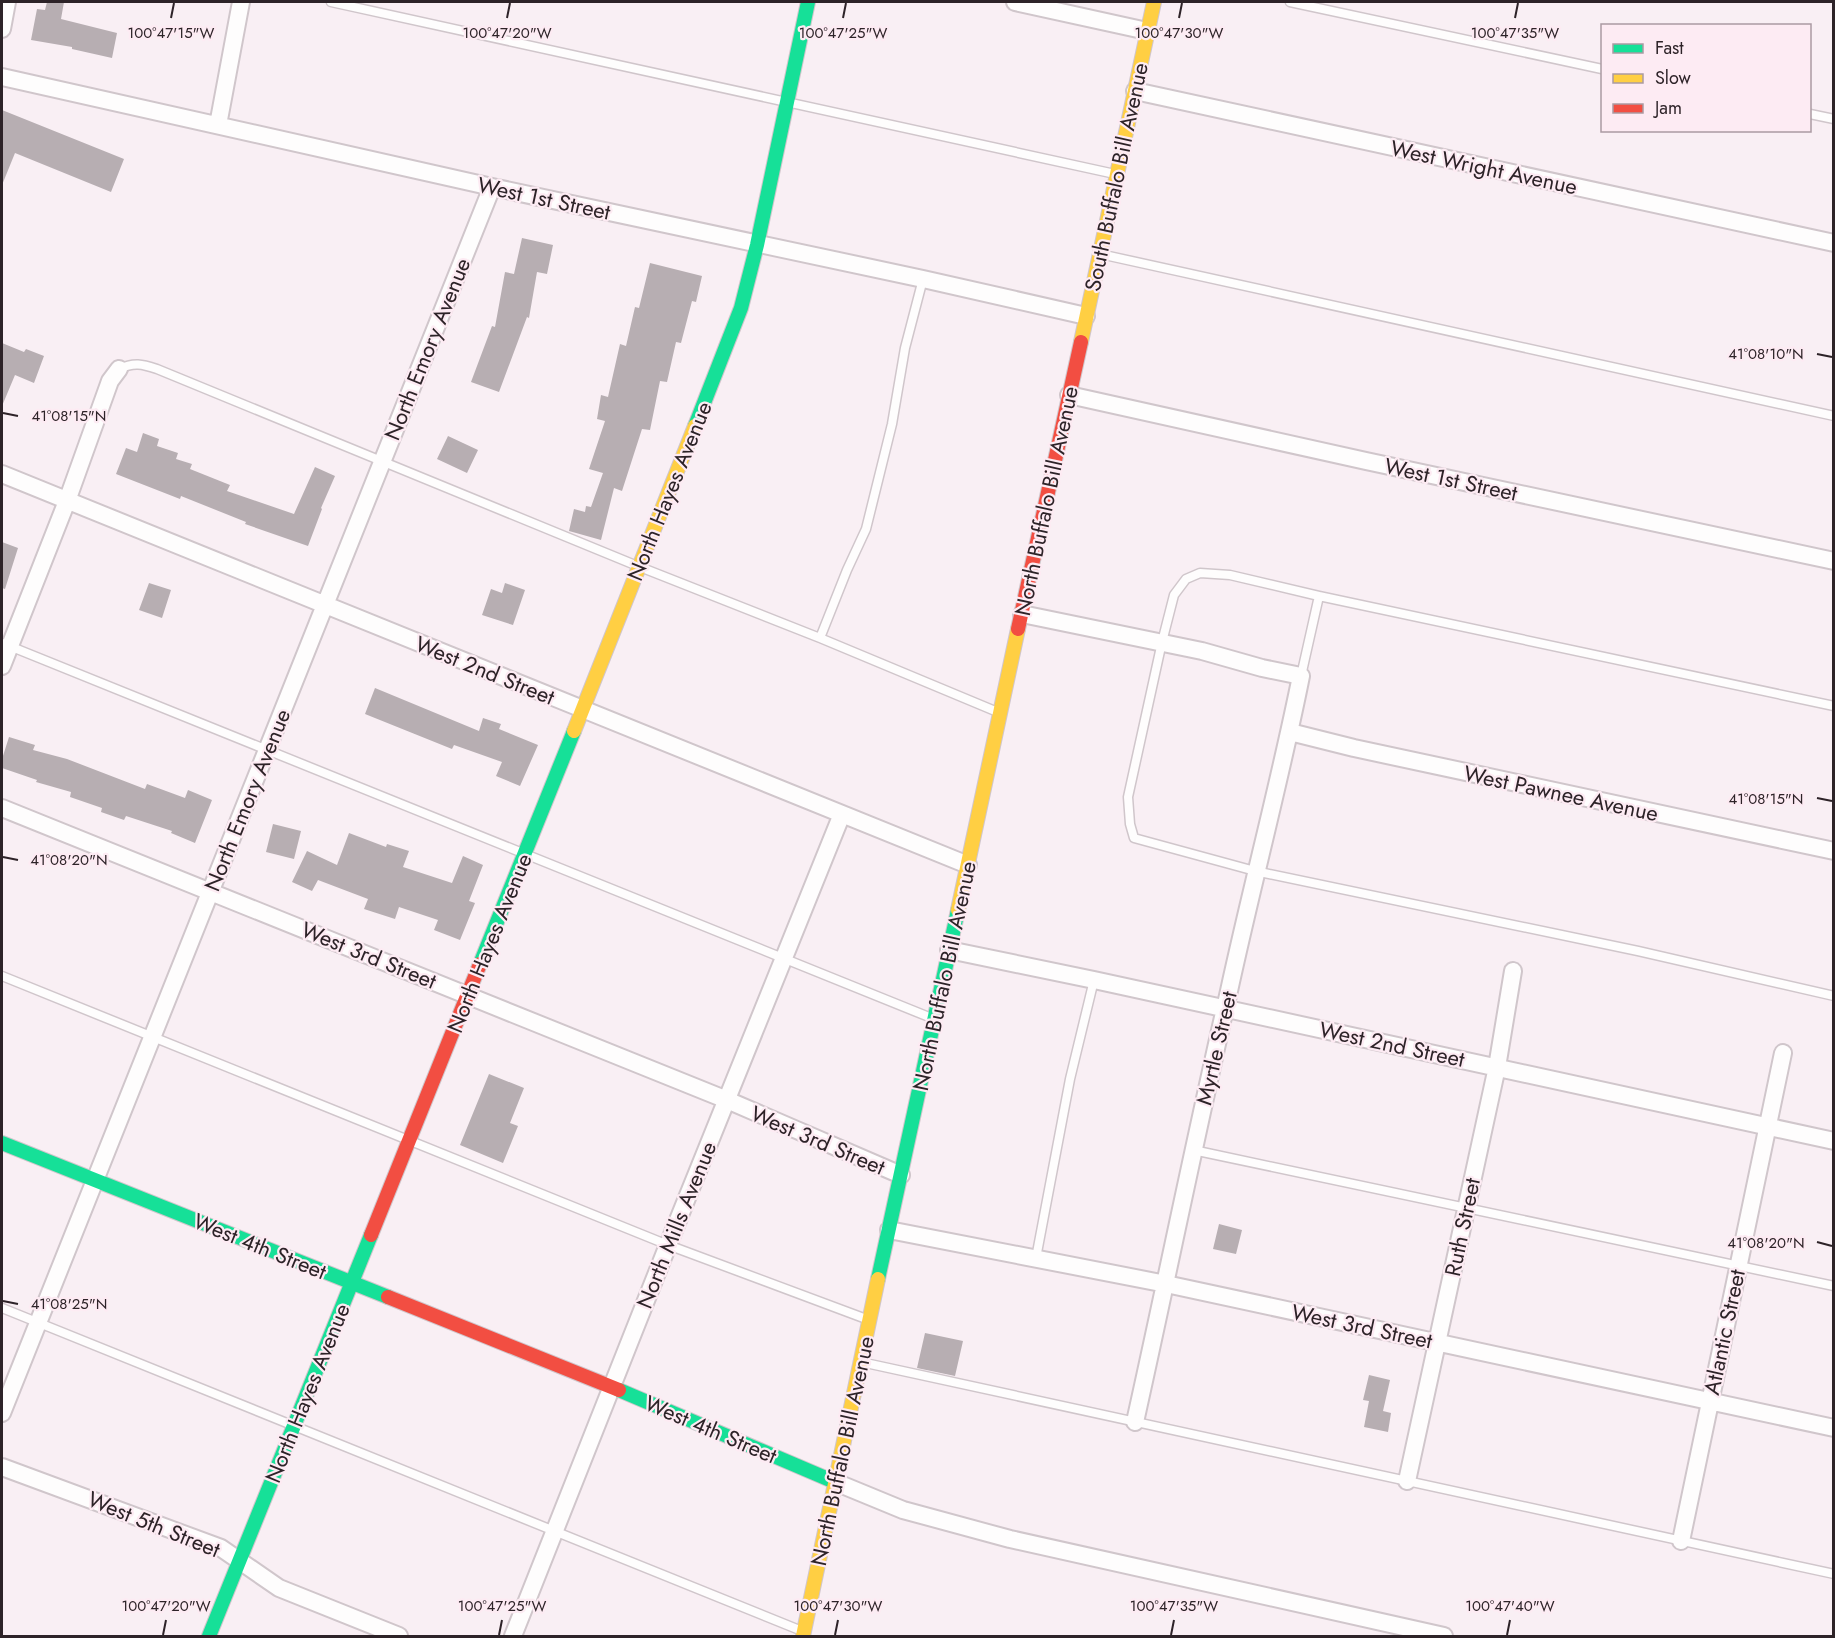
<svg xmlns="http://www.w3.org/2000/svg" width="1835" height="1638" font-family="Jost,sans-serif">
<rect width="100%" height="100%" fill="#f9eff4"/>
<path fill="#b7aeb2" d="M47,2H64L61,19L117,33L112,58L72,49V47L31,40L37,9L45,10Z
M2,110L124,159L111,192L15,153L2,185Z
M522,238L553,245L547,274L537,272L529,318L527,317L499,392L471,382L492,326L495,327L505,272L514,274Z
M650,263L702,276L696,302L692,301L681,343L676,342L667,382L660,381L650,430L642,429L622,491L614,488L601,540L569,531L574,509L585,512L586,506L591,507L603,473L589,469L605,421L597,419L601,395L608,397L620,344L626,346L635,307L639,308Z
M2,343L24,352L26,349L44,356L34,383L15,375L2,406Z
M143,433L159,439L157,446L178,453L176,459L192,464L190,469L230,485L227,491L294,514L315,467L335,476L321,508L322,509L308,546L245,524L246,522L181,496L180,499L116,474L126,448L137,452Z
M448,436L478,450L467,473L437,459Z
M2,542L18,548L5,589L2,588Z
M149,583L171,590L162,618L139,610Z
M505,583L525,590L513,625L482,615L491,589L502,593Z
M375,688L479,731L483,718L501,724L499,729L538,745L520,786L496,776L502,762L454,745L452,749L365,714Z
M9,737L35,745L33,750L67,759L145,789L147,784L185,798L188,790L212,800L195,843L171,833L172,831L126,816L124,820L101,812L102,808L70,797L71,792L36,782L37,780L2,768V759Z
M273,824L301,831L294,859L266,852Z
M349,833L386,847L387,844L409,851L403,867L452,883L463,856L483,865L469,901L475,903L460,940L434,930L438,920L399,907L395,919L364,909L368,899L318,880L312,891L292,882L307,851L337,865Z
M489,1074L524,1088L510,1123L518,1126L503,1163L460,1145Z
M1219,1224L1242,1230L1236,1254L1213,1249Z
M925,1333L963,1341L955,1376L917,1368Z
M1369,1375L1390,1380L1383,1411L1391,1413L1388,1432L1364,1427L1369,1401L1363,1400Z"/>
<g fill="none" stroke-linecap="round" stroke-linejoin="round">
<defs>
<path id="lane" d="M331,2L1115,174
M1290,2L1602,69
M1810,114L1834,119
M1100,254L1834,416
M119,369C134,362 142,364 157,369L640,567L820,638L1000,713
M820,638L847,570L866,529L892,424L905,348L923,279
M2,643L934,1019
M1301,676L1319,596
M1834,706L1319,596L1230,575L1200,573L1186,579L1174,595L1162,642L1128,797L1130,824L1134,838L1255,871L1638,951L1834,996
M2,976L668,1245L869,1320
M1193,1150L1834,1286
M1036,1258L1070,1079L1094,980
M2,1308L802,1631
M861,1362L1834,1574"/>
<path id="street" d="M1015,2L1147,31
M2,29L7,2
M2,77L492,187L923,279L1086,316
M1135,91L1834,243
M218,125L241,2
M1069,395L1366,461L1834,561
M2,474L968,865
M1022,614L1202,651L1262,668L1301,676C1280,781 1252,885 1229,991C1196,1134 1167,1278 1135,1422
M2,666L67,501L110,381L119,369
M1290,732L1354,748L1834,851
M2,808L727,1100L901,1175
M949,950L1094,980L1834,1141
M889,1230L1166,1284L1834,1428
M2,1413L492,187
M2,1467L221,1548L279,1588L399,1636
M1407,1481L1497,1067L1513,971
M835,1482L903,1510L1010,1539L1444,1636
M1681,1541L1783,1053
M513,1636L668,1245L842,814"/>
<path id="fast" d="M695,426L741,308L757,245L808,2
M480,964L574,731
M2,1143L388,1297
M878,1279L958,910
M619,1390L835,1482
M209,1636L371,1235"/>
<path id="slow" d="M1081,342L1154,2
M574,731L695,426
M958,910L1018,629
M803,1636L878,1279"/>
<path id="jam" d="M1018,629L1081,342
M371,1235L480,964
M388,1297L619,1390"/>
</defs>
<use href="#lane" stroke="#d0c6cb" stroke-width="11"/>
<use href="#street" stroke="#d0c6cb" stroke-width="20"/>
<use href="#fast" stroke="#d0c6cb" stroke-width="16"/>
<use href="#slow" stroke="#d0c6cb" stroke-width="16"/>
<use href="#jam" stroke="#d0c6cb" stroke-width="16"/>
<use href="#lane" stroke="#fefdfd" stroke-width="8"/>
<use href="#street" stroke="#fefdfd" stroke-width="16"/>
<use href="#fast" stroke="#16e098" stroke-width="14"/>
<use href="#slow" stroke="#ffcf43" stroke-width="14"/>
<use href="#jam" stroke="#f24e42" stroke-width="14"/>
</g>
<path fill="none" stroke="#2d2328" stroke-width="2" d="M171,18L174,3M507,18L510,3M843,18L846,3M1179,18L1182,3M1515,18L1518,3M1817,354L1832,357M3,413L18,416M1817,798L1832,801M3,857L18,860M1817,1242L1832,1246M3,1301L18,1304M163,1635L166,1620M499,1635L502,1620M835,1635L838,1620M1171,1635L1174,1620M1507,1635L1510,1620"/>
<g text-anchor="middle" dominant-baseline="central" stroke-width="4.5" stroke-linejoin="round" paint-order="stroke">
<g font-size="22" fill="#2d2328" stroke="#fdebf3">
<text transform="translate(1484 167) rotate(12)">West Wright Avenue</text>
<text transform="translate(1116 177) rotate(-78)">South Buffalo Bill Avenue</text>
<text transform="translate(544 198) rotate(12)">West 1st Street</text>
<text transform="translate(427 349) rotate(-68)">North Emory Avenue</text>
<text transform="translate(1451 479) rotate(12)">West 1st Street</text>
<text transform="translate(669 491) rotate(-68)">North Hayes Avenue</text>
<text transform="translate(1046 501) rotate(-78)">North Buffalo Bill Avenue</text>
<text transform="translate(485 670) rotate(22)">West 2nd Street</text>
<text transform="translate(1561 793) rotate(12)">West Pawnee Avenue</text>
<text transform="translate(247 800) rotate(-68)">North Emory Avenue</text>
<text transform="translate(489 943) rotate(-68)">North Hayes Avenue</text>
<text transform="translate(369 955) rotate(22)">West 3rd Street</text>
<text transform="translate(944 976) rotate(-78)">North Buffalo Bill Avenue</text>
<text transform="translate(1392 1044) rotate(12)">West 2nd Street</text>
<text transform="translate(1216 1048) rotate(-77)">Myrtle Street</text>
<text transform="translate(818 1140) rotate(23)">West 3rd Street</text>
<text transform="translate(676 1225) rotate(-68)">North Mills Avenue</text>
<text transform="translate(1462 1227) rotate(-78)">Ruth Street</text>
<text transform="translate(260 1246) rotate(22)">West 4th Street</text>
<text transform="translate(1362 1326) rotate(12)">West 3rd Street</text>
<text transform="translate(1724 1332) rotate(-78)">Atlantic Street</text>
<text transform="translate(307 1393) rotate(-68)">North Hayes Avenue</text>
<text transform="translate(711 1429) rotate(23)">West 4th Street</text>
<text transform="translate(842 1451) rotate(-78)">North Buffalo Bill Avenue</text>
<text transform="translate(154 1524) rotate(22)">West 5th Street</text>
</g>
</g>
<g font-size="15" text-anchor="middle" fill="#2d2328" stroke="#fdebf3" stroke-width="4.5" stroke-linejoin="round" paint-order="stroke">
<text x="171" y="38">100°47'15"W</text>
<text x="507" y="38">100°47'20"W</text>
<text x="843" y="38">100°47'25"W</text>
<text x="1179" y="38">100°47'30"W</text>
<text x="1515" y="38">100°47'35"W</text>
<text x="1766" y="359">41°08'10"N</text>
<text x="69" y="421">41°08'15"N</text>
<text x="1766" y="804">41°08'15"N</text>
<text x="69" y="865">41°08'20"N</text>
<text x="1766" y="1248">41°08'20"N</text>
<text x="69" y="1309">41°08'25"N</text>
<text x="166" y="1611">100°47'20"W</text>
<text x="502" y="1611">100°47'25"W</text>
<text x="838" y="1611">100°47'30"W</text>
<text x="1174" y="1611">100°47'35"W</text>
<text x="1510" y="1611">100°47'40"W</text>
</g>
<rect width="1835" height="1638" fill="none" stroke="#2d2328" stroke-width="6"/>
<rect x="1601" y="24" width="210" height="108" fill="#fdebf3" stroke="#aa9ba2" stroke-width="1.5"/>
<rect x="1613" y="44" width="30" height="9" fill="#16e098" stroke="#aa9ba2" stroke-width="1.5"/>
<text x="1655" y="54" font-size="18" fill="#2d2328">Fast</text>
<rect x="1613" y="74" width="30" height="9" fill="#ffcf43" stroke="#aa9ba2" stroke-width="1.5"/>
<text x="1655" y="84" font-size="18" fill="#2d2328">Slow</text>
<rect x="1613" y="104" width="30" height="9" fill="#f24e42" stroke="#aa9ba2" stroke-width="1.5"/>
<text x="1655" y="114" font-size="18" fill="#2d2328">Jam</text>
</svg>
